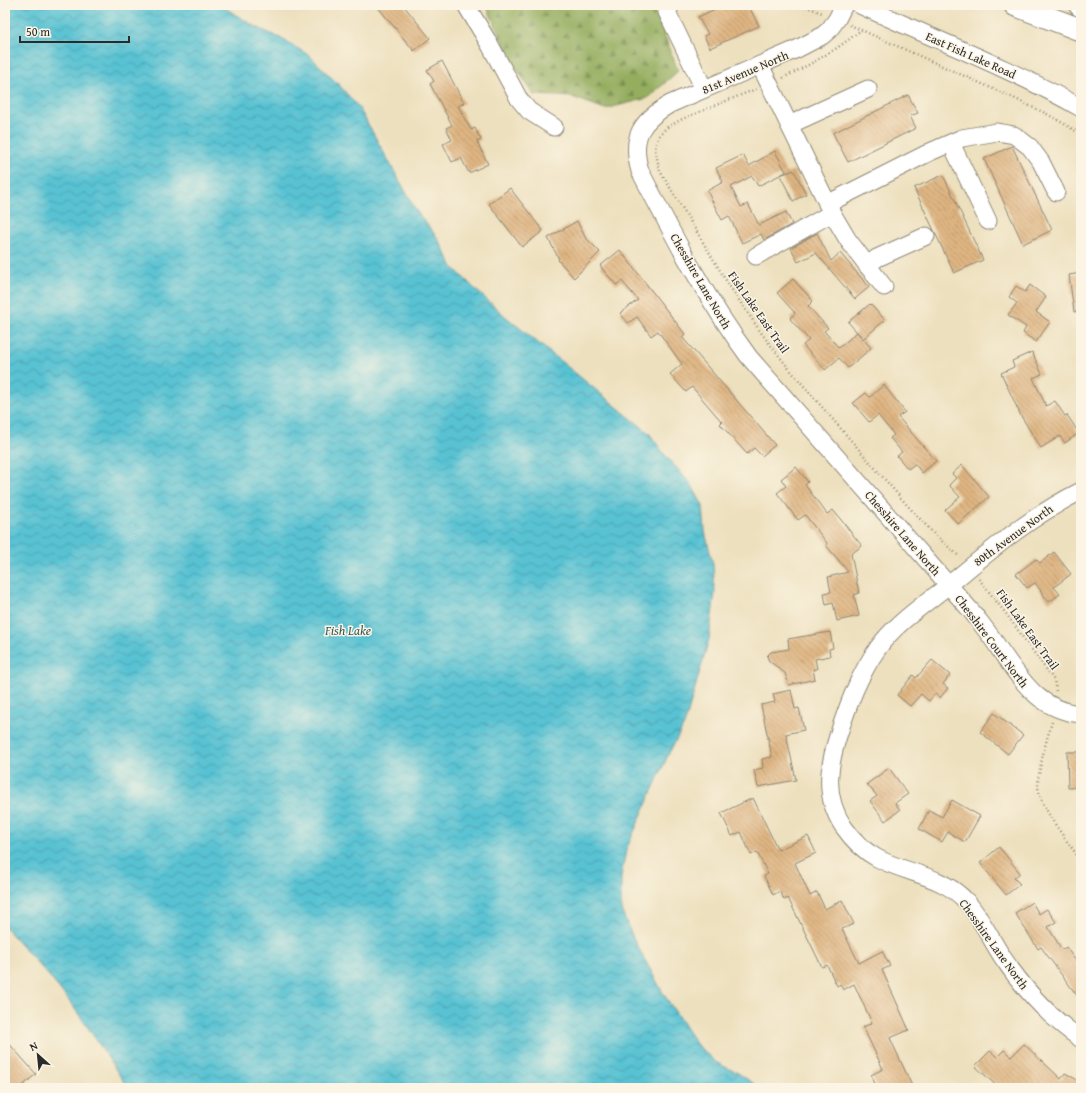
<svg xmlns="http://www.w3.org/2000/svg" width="1086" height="1093" font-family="'Gentium Book Plus',serif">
<defs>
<pattern id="forest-firs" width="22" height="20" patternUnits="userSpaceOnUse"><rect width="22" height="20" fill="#94ad5f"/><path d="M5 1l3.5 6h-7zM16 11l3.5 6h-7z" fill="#798d4f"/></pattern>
<pattern id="water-waves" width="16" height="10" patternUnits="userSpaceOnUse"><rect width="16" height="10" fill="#58c2d3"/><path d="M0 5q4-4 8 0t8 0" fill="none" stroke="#499eab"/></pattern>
<pattern id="building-back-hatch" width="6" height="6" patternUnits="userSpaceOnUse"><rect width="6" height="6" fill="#dfb582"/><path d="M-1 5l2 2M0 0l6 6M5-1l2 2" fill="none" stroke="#b5936b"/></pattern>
</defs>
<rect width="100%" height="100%" fill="#fcf5e5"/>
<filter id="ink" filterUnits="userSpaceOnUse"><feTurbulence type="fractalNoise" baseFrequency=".025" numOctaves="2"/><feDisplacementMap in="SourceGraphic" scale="8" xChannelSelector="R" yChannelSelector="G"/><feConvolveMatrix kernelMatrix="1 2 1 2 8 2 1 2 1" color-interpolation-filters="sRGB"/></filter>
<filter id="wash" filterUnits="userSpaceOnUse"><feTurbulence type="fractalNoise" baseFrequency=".012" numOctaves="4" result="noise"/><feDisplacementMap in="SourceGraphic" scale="16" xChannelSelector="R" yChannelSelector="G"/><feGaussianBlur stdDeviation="0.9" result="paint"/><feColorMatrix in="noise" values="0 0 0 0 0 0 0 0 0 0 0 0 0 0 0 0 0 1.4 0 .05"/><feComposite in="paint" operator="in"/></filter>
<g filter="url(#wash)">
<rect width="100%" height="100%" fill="#ede0be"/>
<path fill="url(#forest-firs)" stroke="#606c45" d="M486,5H651L659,20L678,71L648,98L605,109L572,97L534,95L510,58Z"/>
<path fill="url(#water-waves)" stroke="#42767f" d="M5,5H220L256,27L280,38L310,56L339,85L359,108L417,212L437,237L453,267L476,290L505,316L649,433L664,454L691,484L703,506L705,532L713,564L715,592L709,639L685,723L668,755L626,850L621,877V910L635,942L663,993L683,1024L697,1045L715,1062L738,1073L760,1088H128C105,1054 84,1019 58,987C41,966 23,947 5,927Z"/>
<g id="blocks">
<path fill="url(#building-back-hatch)" d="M376,5H403L430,38L414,51Z
M714,5H748L759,26L710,48L704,36L708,34L698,17L715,9Z
M442,61L464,103L458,106L471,130L475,128L481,140L477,142L488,164L469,173L461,158L452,162L443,144L452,140L446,128L452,125L430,84L434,81L427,70Z
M908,95L918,113L910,116L916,128L848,162L833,133Z
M1012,146L1052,230L1023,244L984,159Z
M775,151L786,172L758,186L752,176L731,187L741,207L748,204L759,225L786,212L792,224L764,240L761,234L742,243L729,216L722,220L707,191L723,182L716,168L743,155L749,166Z
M794,170L806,194L793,201L780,175Z
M943,175L983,260L954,273L914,188Z
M510,188L543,231L522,247L489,204Z
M577,221L585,237L600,252L574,278L558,260L559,259L548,238Z
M817,233L831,261L840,253L869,287L855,299L816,253L798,262L791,248Z
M620,250L685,334L682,337L775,445L762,456L754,448L747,454L720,424L722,422L692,387L686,392L670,374L682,364L658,331L651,336L637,317L628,323L620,313L638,300L622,281L616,285L600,266Z
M1081,273V311L1074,312L1069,275Z
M793,279L813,301L808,306L828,328L824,331L839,348L857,332L871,348L848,368L839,358L825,370L803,345L809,340L790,319L795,313L777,293Z
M1030,285L1046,297L1036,312L1050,322L1036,342L1023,333L1026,327L1008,315L1017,303L1009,297L1016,286L1025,292Z
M870,304L885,320L863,339L848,322Z
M1032,352L1042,374L1033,378L1046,406L1055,401L1065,416L1067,415L1079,433L1065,443L1060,436L1041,448L1021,416L1001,373L1014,367L1012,361Z
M884,385L905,412L898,417L936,461L922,473L915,464L908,469L897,456L902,452L890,438L894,435L878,415L869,422L853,403L866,393L870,397Z
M962,465L989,497L958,524L945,510L960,497L949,485L956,478L952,474Z
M796,467L808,482L805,485L827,514L833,510L862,546L851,554L859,593L854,595L859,616L837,621L833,603L826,605L824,593L831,592L828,577L848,572L826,545L827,543L805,515L798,520L777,493L786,486L781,479Z
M1054,552L1071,574L1054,587L1060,594L1049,602L1035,583L1027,588L1016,574L1036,559L1040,563Z
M830,632L833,648L829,649L830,656L815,659L817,669H813L815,679L789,685L785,673L769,661L767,656L771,652L789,649L788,639Z
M932,660L950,675L943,684L948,688L940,698L935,694L929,701L921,694L910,706L897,695L913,675L916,678Z
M791,690L795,709L799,708L804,730L786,734L796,780L758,787L754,770L763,768L762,759L772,757L761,705L775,702L773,694Z
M994,713L1023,735L1008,754L980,732Z
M1067,752H1081V787L1068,788Z
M889,768L908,794L895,803L900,810L885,821L870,801L877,796L867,784Z
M753,798L778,850L808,836L816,853L795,863L810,896L817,892L825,909L842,900L854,924L842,929L859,963L882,951L890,966L882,970L909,1030L890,1038L913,1088H877L871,1075L883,1069L863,1027L872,1023L854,984L843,990L840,984L837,986L827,965L822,967L788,898L784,900L780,891L773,895L764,876L768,874L757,852L751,855L741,832L732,836L721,813Z
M952,800L980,816L965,842L948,832L942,842L919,829L929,810L942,817Z
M999,847L1020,873L1014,878L1020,884L1006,895L980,863Z
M1032,902L1039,914L1047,909L1056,922L1048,927L1062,950L1066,947L1081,968V1001L1041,947L1038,949L1015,913Z
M5,1039L36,1074L20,1088H8L5,1084Z
M1024,1044L1061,1079L1065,1073L1081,1082V1088H999L975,1066L990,1051L997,1057L1004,1050L1011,1057Z"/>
</g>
</g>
<g filter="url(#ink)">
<use href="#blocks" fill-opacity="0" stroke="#8c8674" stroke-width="1"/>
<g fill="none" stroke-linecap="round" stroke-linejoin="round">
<defs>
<path id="minor" d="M466,5L490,45L519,99L529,111L554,127
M671,5L667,12L704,89
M844,5L837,19L829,30L822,36L797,49L670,104C641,121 630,137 640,171C673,235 706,299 749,357L973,613C982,625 992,637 1000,650C1022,681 1039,710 1081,714
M860,5C934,39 1010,68 1081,108
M760,65L832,213L848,240L884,287
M789,125L868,89
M951,143L988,221
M827,204L930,152L962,138L997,132L1014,135L1030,147L1041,162L1056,192
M756,256L832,213
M867,266L877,258L926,236
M1081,491C1029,517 989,552 945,588C922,606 895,624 878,648C859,675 848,705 838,736C828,768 824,797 843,826C852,839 864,851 877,858C907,874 943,875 967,902C982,919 991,940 1003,958C1024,989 1050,1018 1081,1039"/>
<path id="highway" d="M1015,5L1081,30
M1080,5H1081"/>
</defs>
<use href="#minor" stroke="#8c8674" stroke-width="19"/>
<use href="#highway" stroke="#8c8674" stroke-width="24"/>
<path stroke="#8c8674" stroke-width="2.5" stroke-dasharray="1 3" stroke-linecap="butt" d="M802,5L822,13
M850,25L1007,95L1049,115L1081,134
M783,78C811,64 837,50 861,30
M756,89L682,119L666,128L659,136L656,143L655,150L660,171L730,287L762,334L790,370L907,505L935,535L960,557
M979,579L1007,615L1032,650L1049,673L1054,680L1056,691
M1052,722C1047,738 1038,770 1038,786C1039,807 1069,843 1081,861"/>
<use href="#minor" stroke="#fff" stroke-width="17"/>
<use href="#highway" stroke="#fff" stroke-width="22"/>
</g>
</g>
<g text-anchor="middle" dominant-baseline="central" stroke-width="3" stroke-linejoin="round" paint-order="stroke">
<g font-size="12" fill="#2b2b2b" stroke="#fcf5e5">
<text transform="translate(971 55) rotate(24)">East Fish Lake Road</text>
<text transform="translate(745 72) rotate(-23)">81st Avenue North</text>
<text transform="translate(701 281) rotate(60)">Chesshire Lane North</text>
<text transform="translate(759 312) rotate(55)">Fish Lake East Trail</text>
<text transform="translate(903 533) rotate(49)">Chesshire Lane North</text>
<text transform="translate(1013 535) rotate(-36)">80th Avenue North</text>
<text transform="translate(1028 629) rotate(54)">Fish Lake East Trail</text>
<text transform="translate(992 641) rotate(53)">Chesshire Court North</text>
<text transform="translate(994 944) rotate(54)">Chesshire Lane North</text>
</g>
<g font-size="13" font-style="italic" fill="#38585d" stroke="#fcf5e5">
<text x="348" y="630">Fish Lake</text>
</g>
</g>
<rect width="1086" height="1093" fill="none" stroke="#fcf5e5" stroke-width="20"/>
<g transform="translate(38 1055) rotate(333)" stroke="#fcf5e5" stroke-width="3" paint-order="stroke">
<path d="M0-3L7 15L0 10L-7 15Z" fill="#2b2b2b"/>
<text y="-6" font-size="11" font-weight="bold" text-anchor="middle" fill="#2b2b2b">N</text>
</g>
<path d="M20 36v6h109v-6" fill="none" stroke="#2b2b2b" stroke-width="2"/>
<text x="26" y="36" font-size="12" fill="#2b2b2b" stroke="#fcf5e5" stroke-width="3" paint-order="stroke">50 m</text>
</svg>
